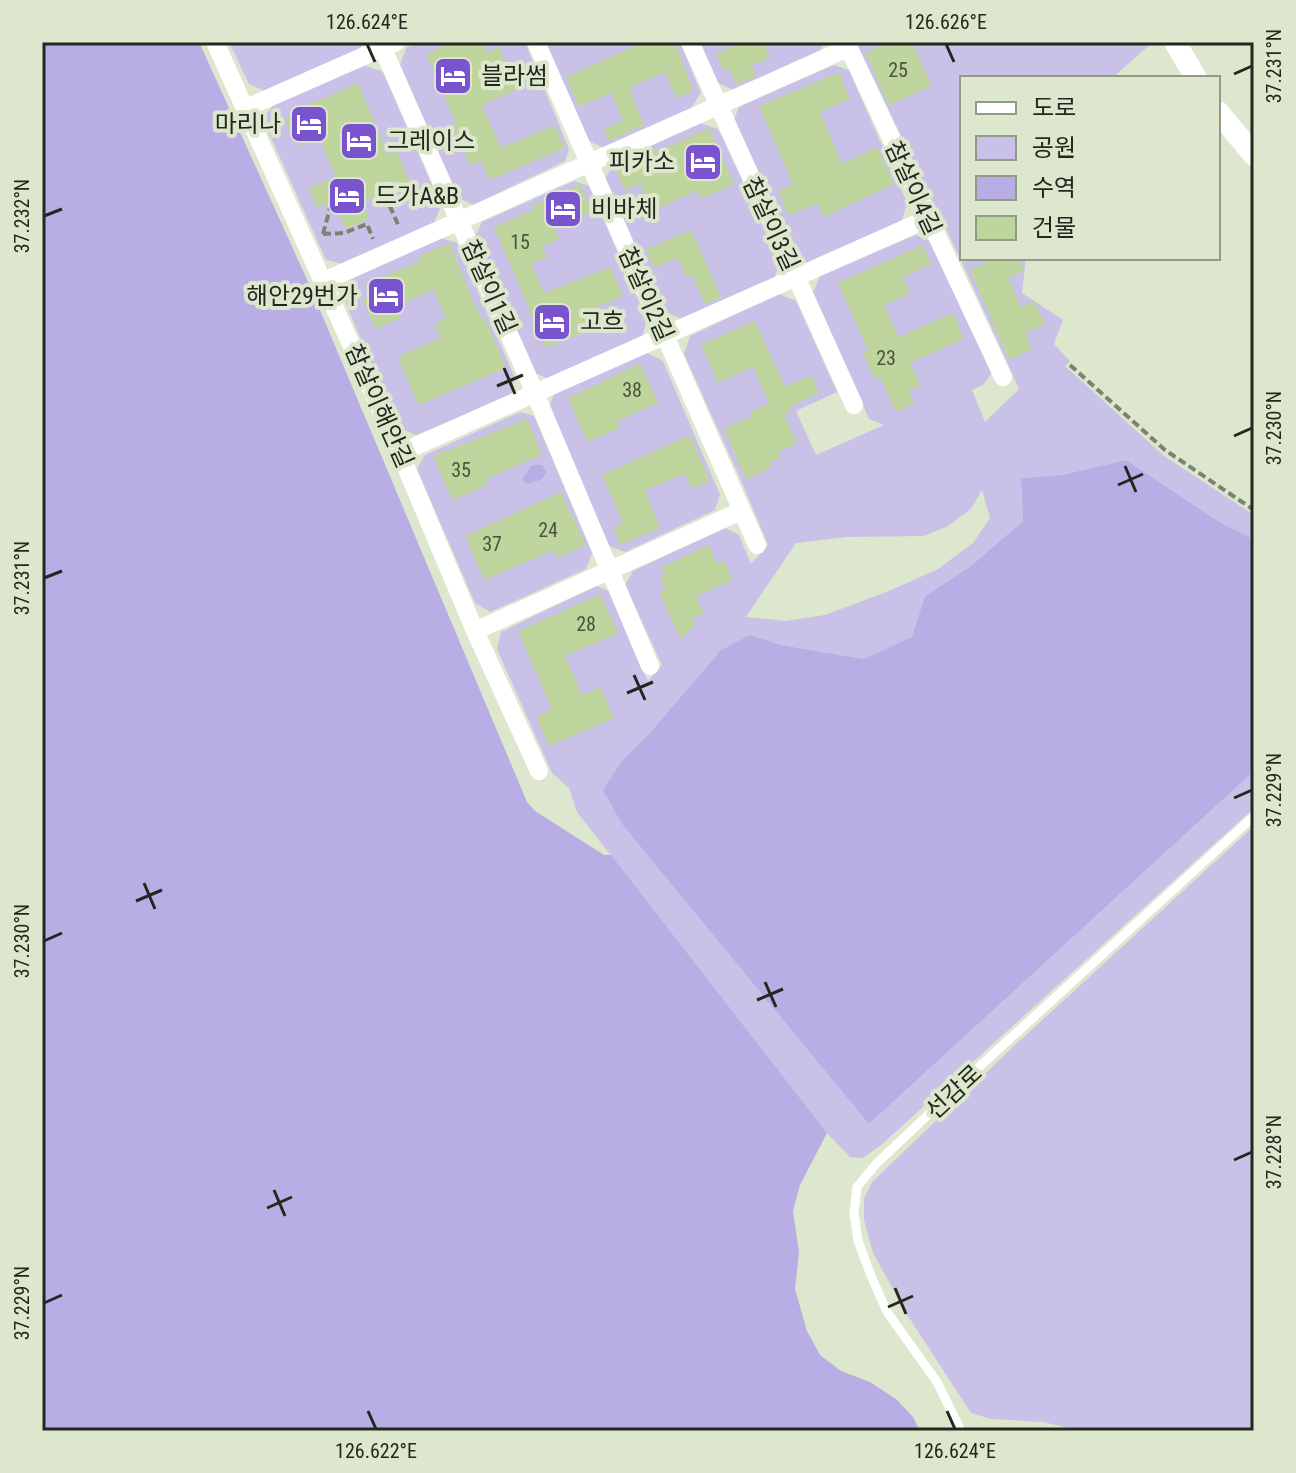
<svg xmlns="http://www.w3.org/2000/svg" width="1296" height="1473" font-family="'Roboto Condensed','Noto Sans KR',sans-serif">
<rect width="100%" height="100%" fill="#dce7ce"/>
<path fill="#c9c1e8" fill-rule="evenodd" d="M229,42H363L359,50L265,91L249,84Z
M420,42H525L569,149L565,161L473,205L457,197L400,65L406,48Z
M546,42H680L701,93L691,108L604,148L589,141Z
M700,42H825L820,50L733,90L718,83Z
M856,42H1153L1112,78H962V258H1026L1022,293L1063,320L1054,344L1070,361L1065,366L1164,456L1254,515V539L1221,523L1126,460L1061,475L1021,478L1023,521L971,566L925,596L913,637L864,659L781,645L750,635L721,650L648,735L624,758L869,1124L1254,771V808L881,1145L863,1158L850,1157L827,1133L577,812L569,788L552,773L497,649L501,632L596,586L609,591L648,681L662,665L625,585L633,571L725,528L739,535L751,564L768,545L744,487L684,354L690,336L779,294L796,301L837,392L796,411L816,455L884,425L869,419L813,292L820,276L916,235L930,241L992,373L983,385L972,390L985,422L1019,389L960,258ZM982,490L990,518L973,543L938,569L889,591L825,615L786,621L746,617L796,543L847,537L924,536L948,526L971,509Z
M363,65L383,72L441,206L433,225L343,264L326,260L263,120L274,104Z
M834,65L849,70L907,203L902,220L808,264L793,255L733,123L739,107Z
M700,123L718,129L781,260L774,279L682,319L663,311L605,179L613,164Z
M574,181L589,186L647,320L642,337L549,379L532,372L475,237L482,222Z
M441,238L457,243L515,378L511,396L416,435L397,427L343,296L350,280Z
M647,353L663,361L720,495L715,510L625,552L609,546L549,408L554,394Z
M520,412L534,416L592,553L586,569L490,612L475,603L417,469L425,455Z
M1254,826V1431H1082L1043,1422L991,1419L971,1413L908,1316L873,1253L864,1220V1199L872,1182L1014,1046Z"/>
<path fill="#b8ade5" d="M42,42H199L309,284L527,802L535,811L604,855H611L827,1133L800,1185L793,1211L799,1252L795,1289L807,1331L820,1355L841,1371L870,1382L896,1399L913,1417L920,1431H42Z
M1126,460L1221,523L1254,539V771L869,1124L622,824L603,790L624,758L648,735L721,650L750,635L781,645L864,659L912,637L925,596L971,566L1023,521L1021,478L1061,475Z
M532,465H542L547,473L540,480L526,484L522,480Z"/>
<path fill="#bed69e" d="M453,42H482L486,52L499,47L518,89L482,105L501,148L555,125L565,148L489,180L481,161L470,165L452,125L456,123L426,54Z
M644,42H675L693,91L676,98L665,72L629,88L644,125L609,141L603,130L623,120L611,93L579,107L566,77Z
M744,42H763L770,58L751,66L756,76L736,85L729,68L723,70L716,54Z
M890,42H912L932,86L889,105L865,53Z
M839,72L850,99L820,112L842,164L877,147L894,184L824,217L818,203L789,216L778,191L793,184L759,106Z
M358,83L388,155L397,151L410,182L362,202L369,219L346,229L334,201L317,207L309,188L336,177L319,138L300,146L285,121L292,112Z
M709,128L734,184L701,199L697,191L652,211L640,183L625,190L616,172L622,169L619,163L654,147L656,152Z
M580,184L592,211L554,228L559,239L542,247L547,257L531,264L544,293L611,267L623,296L597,307L604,324L546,348L494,227L533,210L532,206Z
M691,230L721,297L705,304L692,275L686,278L678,258L654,268L646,249Z
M450,243L468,289L482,319L485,318L506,368L418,405L398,357L441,337L434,324L446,318L433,290L396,306L401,318L375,329L363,299L370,296L365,284L421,261L419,256Z
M923,245L931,264L903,277L910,294L884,305L898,337L953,313L964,339L910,363L921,385L909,390L914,403L896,412L880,377L875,379L863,353L868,350L838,283Z
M996,258H1018L1024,271L1008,278L1021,308L1034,301L1045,324L1025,333L1032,349L1010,360L991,322H993L970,270Z
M755,321L785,387L811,375L819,393L789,407L791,412L784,415L797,443L778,452L781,458L770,463L772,467L746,479L724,429L753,416L750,412L769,403L753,367L718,383L701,345Z
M640,363L658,403L617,421L619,428L587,442L568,398Z
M527,419L542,455L486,479L488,485L452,500L433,456Z
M690,435L710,481L692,489L685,474L645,490L660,528L620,545L613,527L623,523L602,475Z
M561,492L586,545L558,558L554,550L484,580L465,536Z
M709,545L717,564L724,561L732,580L696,597L704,613L693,618L696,624L680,639L659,591L665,589L660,577L665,575L661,567Z
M600,594L619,633L565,656L582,695L600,687L614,718L549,746L536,717L552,709L518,631Z"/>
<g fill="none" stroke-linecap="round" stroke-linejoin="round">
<path stroke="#7b8372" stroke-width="4" stroke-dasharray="8 4" stroke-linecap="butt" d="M385,195L399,227
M323,234L344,233L367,224L373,239
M323,234L330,208
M1070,365L1165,450L1254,510"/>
<path stroke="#fff" stroke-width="9" d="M961,1431L937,1382L887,1312L872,1278L858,1241L854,1213L857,1187L876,1164L967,1078L1254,816"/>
<path stroke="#fff" stroke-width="18" d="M215,42L400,453L475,631L539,771
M380,42L535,393L650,666
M536,42L757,545
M690,42L854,405
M846,42L1003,377
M246,108L396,42
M324,281L848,48
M400,453L927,219
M475,631L741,511"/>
<path stroke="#fff" stroke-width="22" d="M1175,42L1196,78
M1218,112L1254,155"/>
</g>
<path fill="none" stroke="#23281e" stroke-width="3" d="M367,44L375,62M946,44L954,62M1234,74L1252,66M44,216L62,209M504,368L515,394M497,386L523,375M1234,436L1252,428M1125,466L1136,492M1118,485L1143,474M44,578L62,571M634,675L645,700M627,693L653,682M1234,798L1252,790M144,883L155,909M136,901L162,890M44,941L62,933M765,982L776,1007M757,1000L783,989M1234,1160L1252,1152M274,1190L285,1216M267,1208L292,1197M895,1288L906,1314M44,1303L62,1295M888,1307L913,1296M368,1411L376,1429M947,1411L955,1429"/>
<defs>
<symbol id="hotel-square" viewBox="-11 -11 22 22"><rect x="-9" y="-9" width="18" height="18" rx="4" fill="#7a54ce" stroke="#dce7ce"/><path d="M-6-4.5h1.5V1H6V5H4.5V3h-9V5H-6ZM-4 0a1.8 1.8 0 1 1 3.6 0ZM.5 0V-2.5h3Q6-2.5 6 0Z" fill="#fff"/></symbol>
</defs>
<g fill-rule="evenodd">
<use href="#hotel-square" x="431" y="54" width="44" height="44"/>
<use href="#hotel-square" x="287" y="102" width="44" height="44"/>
<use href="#hotel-square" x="337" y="119" width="44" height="44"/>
<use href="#hotel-square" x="681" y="140" width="44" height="44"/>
<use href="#hotel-square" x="325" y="174" width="44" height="44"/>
<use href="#hotel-square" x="541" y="187" width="44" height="44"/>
<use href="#hotel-square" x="364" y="274" width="44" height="44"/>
<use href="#hotel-square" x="530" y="300" width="44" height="44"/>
</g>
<g text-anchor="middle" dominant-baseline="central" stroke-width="8" stroke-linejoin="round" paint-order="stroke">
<g font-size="20" fill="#4a543e">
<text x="898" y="70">25</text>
<text x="520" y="242">15</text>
<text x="886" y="358">23</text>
<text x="632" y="390">38</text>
<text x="461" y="470">35</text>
<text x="548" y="530">24</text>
<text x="492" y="544">37</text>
<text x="586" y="624">28</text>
</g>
<g font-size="24" fill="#23281e" stroke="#dce7ce" text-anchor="start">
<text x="481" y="76">블라썸</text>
<text x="281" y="124" text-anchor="end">마리나</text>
<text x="387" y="141">그레이스</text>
<text x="675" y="162" text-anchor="end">피카소</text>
<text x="375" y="196">드가A&amp;B</text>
<text x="591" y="209">비바체</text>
<text x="358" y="296" text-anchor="end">해안29번가</text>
<text x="580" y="322">고흐</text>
</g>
<g font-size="24" fill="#23281e" stroke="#dce7ce">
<text transform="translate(913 188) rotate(65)">참살이4길</text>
<text transform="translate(771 224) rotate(65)">참살이3길</text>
<text transform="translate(489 287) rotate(66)">참살이1길</text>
<text transform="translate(646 294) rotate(66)">참살이2길</text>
<text transform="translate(379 406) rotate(66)">참살이해안길</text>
<text transform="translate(954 1092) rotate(-43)">선감로</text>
</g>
</g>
<rect width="1296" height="1473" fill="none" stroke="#dce7ce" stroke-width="88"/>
<rect x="960" y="76" width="260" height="184" fill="#dce7ce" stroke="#929b88" stroke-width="2"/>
<rect x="976" y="102" width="40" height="12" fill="#ffffff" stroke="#929b88" stroke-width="2"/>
<text x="1032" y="116" font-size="24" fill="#23281e">도로</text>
<rect x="976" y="136" width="40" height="24" fill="#c9c1e8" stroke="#929b88" stroke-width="2"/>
<text x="1032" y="156" font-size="24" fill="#23281e">공원</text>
<rect x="976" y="176" width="40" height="24" fill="#b8ade5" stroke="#929b88" stroke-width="2"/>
<text x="1032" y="196" font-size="24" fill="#23281e">수역</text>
<rect x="976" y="216" width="40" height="24" fill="#bed69e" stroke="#929b88" stroke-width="2"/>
<text x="1032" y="236" font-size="24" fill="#23281e">건물</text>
<rect x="44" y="44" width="1208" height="1385" fill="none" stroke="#23281e" stroke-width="3"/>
<g font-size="20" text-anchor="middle" fill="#23281e">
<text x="367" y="29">126.624°E</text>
<text x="946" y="29">126.626°E</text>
<text transform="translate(1274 66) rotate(-90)" y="7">37.231°N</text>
<text transform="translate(22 216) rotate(-90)" y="7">37.232°N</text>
<text transform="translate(1274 428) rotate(-90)" y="7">37.230°N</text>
<text transform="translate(22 578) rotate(-90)" y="7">37.231°N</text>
<text transform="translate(1274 790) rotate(-90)" y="7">37.229°N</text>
<text transform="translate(22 941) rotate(-90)" y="7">37.230°N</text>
<text transform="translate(1274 1152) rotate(-90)" y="7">37.228°N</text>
<text transform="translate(22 1303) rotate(-90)" y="7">37.229°N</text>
<text x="376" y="1458">126.622°E</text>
<text x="955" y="1458">126.624°E</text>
</g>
</svg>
